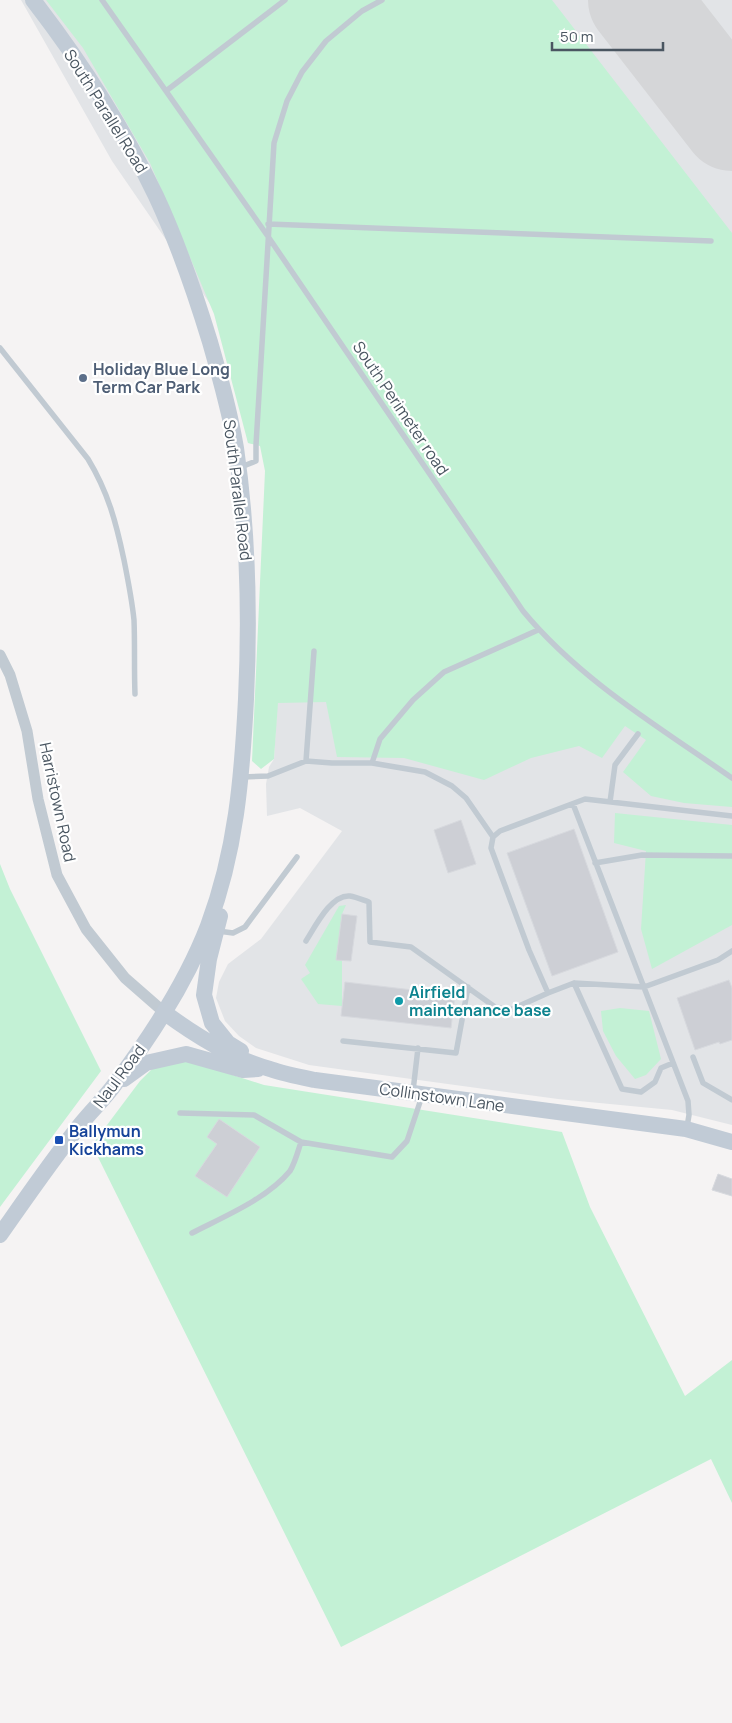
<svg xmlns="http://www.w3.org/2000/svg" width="732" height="1723" font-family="Manrope,sans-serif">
<rect width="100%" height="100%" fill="#f5f3f3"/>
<path fill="#e2e4e7" d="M21,0H732V1125L672,1110L558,1099L309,1065L256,1048L239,1036L225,1021L216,998L219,982L228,964L261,939L342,831L300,808L267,816L266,784L269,767L274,759L288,522L264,445L248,443L231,338L215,311L112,161Z"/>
<path fill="#c3f1d5" d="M46,0H552L732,233V807L684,803L651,796L623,772L646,740L625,726L602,758L579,746L531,758L484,780L404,758L337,757L326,702L278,703L274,759L261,769L252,761L265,471L260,446L248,443L214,314L150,163L83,48Z
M615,813L732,825V925L652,969L641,929L646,851L614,843Z
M0,864L10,889L101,1071L0,1207Z
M346,905L342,914V1006L318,1004L301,979L310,973L305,965L339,906Z
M620,1008L649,1011L661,1059L646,1075L635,1079L616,1056L603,1031L601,1011Z
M183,1059L264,1085L562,1132L590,1207L685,1396L732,1360V1503L711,1459L341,1647L92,1145L140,1081L155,1066Z"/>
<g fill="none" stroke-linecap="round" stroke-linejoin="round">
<path stroke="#d5d6d8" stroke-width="100" d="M638,0L732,121"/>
</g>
<path fill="#cdcfd5" stroke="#d7d9de" d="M461,820L476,864L448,873L434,830Z
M574,829L618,952L552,976L507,853Z
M342,914L357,916L351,961L336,960Z
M729,980L732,988V1040L720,1044L719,1042L695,1050L677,998Z
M345,982L455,995L451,1028L341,1016Z
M219,1119L260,1147L227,1197L195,1176L217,1144L207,1137Z
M718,1174L732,1179V1196L712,1190Z"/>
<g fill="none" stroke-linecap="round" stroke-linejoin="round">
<path stroke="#c1cad2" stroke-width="5.5" d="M102,0L267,235L523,611C580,680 659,727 732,778
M166,91L285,0
M268,224L711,241
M0,348L88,459C108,492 116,522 124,560C128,580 132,600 134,620C135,645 134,669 135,694
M241,467L256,461V445L274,143L287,101L302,72L326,41L362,11L382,0
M306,761L314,651
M372,763L380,739L413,700L444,672L538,630
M242,777L268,776L306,761L332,763H372L425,772L452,786L466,798L493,837
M610,802L615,765L638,734
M573,804L688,1101L689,1115L687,1127
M595,863L642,855L732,856
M218,931L233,933L245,927L297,857
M306,941C315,927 331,894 350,896C356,897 363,900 369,902L370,942L411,947L495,1007L510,1010L548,993L529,950L491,848L493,837L500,831L585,799L732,816
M574,983L622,1089L641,1092L655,1082L661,1068L673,1063
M548,993L574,983L644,987L718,960L732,951
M343,1041L456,1053L468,987
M693,1057L703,1083L732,1100
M413,1091L418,1048
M180,1113L254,1115L301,1142L392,1157L407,1141L422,1096
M192,1233C223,1217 267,1199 290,1171C295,1163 298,1151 301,1142"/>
<path stroke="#c1cad2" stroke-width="11" d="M0,655L10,675L27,731L38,799L57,875L86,929L125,978L165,1013"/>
<path stroke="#c1cbd6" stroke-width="16" d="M220,916L209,959L204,995L212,1023L228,1043L241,1051
M165,1013C195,1035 233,1059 270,1069C284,1074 300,1077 315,1080L686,1129L732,1142
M124,1079L146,1063L186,1054L243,1070L258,1069
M0,1235C26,1198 52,1160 80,1125C91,1111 105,1098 115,1084C152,1035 186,983 208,926C236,851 242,778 246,699C250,615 248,531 236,448C230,412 220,377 210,342C195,293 178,243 156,196C123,127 80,61 33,0"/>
</g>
<circle fill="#5c6f8a" stroke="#fff" stroke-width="2" cx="83" cy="378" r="5"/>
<circle fill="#0f9aa8" stroke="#fff" stroke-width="2" cx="399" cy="1001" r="5"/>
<rect fill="#1a4fb4" stroke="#fff" stroke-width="2" x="54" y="1135" width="10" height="10" rx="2.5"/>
<g text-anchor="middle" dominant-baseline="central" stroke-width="4.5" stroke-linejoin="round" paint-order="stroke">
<g font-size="16" fill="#4a5661" stroke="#fff">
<text transform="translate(106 111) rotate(58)">South Parallel Road</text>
<text transform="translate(401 408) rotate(56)">South Perimeter road</text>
<text transform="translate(238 490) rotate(83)">South Parallel Road</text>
<text transform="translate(58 802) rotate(78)">Harristown Road</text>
<text transform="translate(119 1076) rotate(-53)">Naul Road</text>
<text transform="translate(442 1097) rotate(8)">Collinstown Lane</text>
</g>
<g font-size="16" font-weight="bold" fill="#4e5e75" stroke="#fff" text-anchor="start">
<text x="93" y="369">Holiday Blue Long<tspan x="93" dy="18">Term Car Park</tspan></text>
</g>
<g font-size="16" font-weight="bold" fill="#0d838f" stroke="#fff" text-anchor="start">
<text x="409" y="992">Airfield<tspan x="409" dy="18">maintenance base</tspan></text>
</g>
<g font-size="16" font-weight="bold" fill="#164399" stroke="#fff" text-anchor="start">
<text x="69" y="1131">Ballymun<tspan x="69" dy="18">Kickhams</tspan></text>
</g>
</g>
<path d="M552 42v8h111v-8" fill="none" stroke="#4a5661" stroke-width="2.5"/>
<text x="560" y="42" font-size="15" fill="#4a5661" stroke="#ffffff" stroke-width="4" paint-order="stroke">50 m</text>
</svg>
